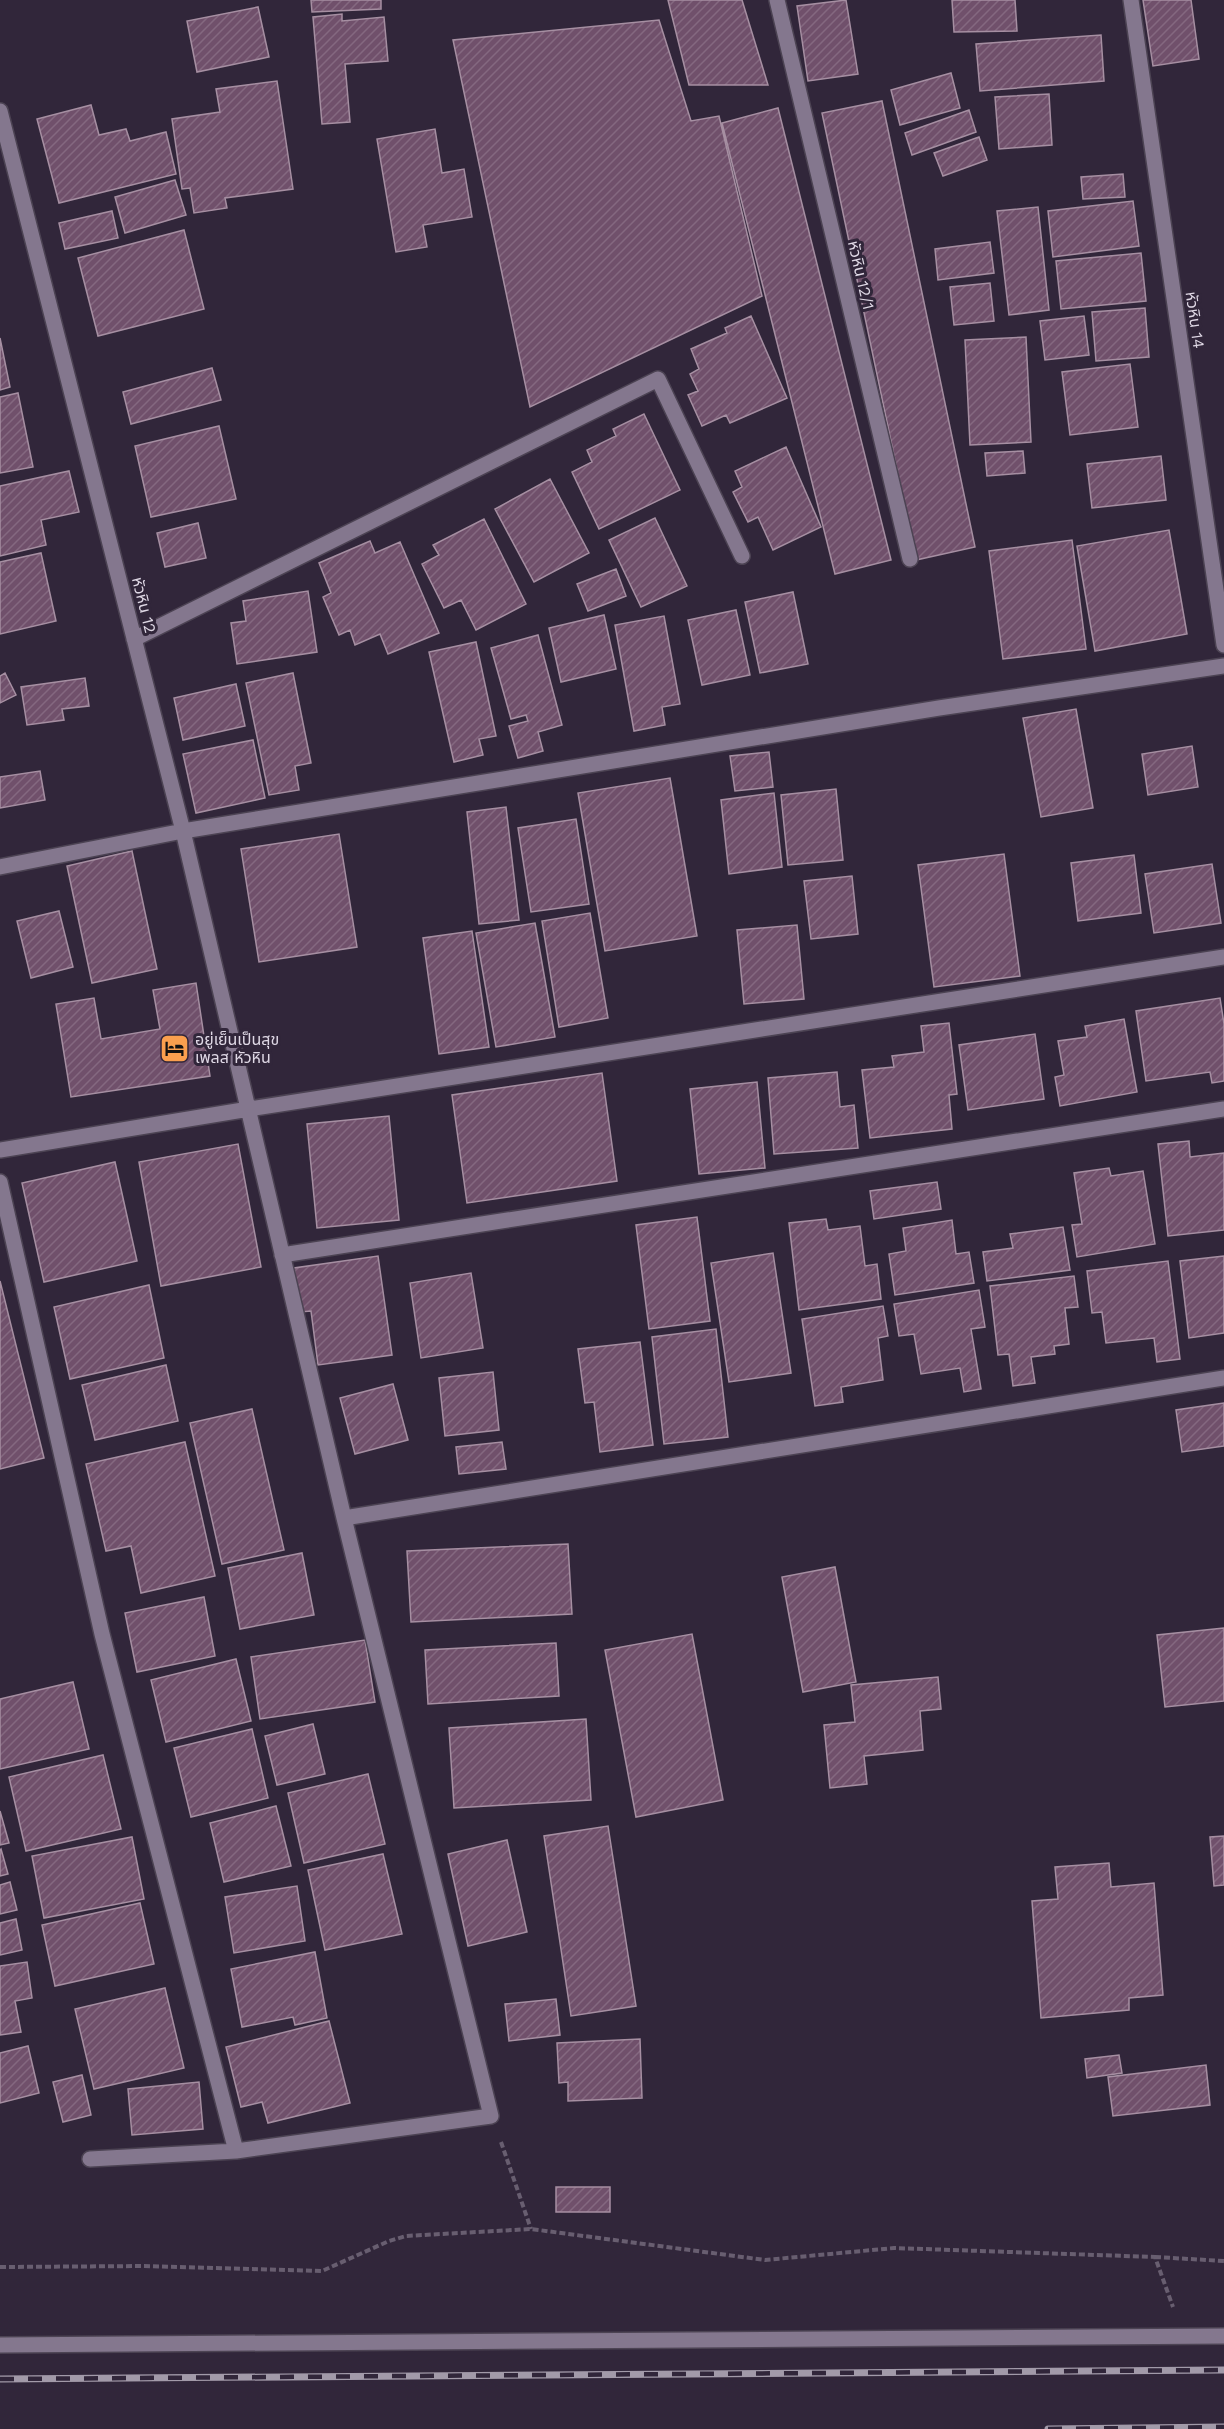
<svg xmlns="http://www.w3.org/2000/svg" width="1224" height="2429" font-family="'Work Sans','Noto Sans Thai',sans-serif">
<defs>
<pattern id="building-hatch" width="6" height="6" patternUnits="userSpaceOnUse" patternTransform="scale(1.5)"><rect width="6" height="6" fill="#70506b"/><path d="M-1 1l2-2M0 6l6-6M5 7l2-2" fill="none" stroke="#846880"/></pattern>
</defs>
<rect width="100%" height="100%" fill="#31263a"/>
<path fill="url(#building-hatch)" stroke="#a68fa2" stroke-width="1.5" d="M311,0H381V9L312,12Z
M668,0H742L768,85H689Z
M846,0L858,74L808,81L797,6Z
M952,0H1015L1017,31L954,32Z
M1143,0H1191L1199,59L1153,66Z
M258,7L269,57L197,72L187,21Z
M342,14V21L384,17L388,61L345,64L350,122L322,124L313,17Z
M659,20L691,121L719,116L762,296L530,407L453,40Z
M1101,35L1104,81L980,91L976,44Z
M951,73L960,108L900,125L891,90Z
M277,81L293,189L225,198L227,208L194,213L190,188L182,189L172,119L220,112L216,89Z
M1049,94L1052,145L999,149L995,97Z
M882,101L975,547L916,560L822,113Z
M91,105L99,135L126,129L130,141L166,132L176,174L59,203L37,119Z
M778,108L891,560L835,574L722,123Z
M969,110L976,132L912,155L905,133Z
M435,129L442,173L464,169L472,217L423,225L427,247L396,252L377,139Z
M979,137L987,160L943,176L934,153Z
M1123,174L1125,197L1083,199L1081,177Z
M175,180L186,215L125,233L115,197Z
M1133,201L1139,246L1053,257L1048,211Z
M1038,207L1049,310L1009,315L997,211Z
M112,211L118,238L65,249L59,223Z
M184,230L204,309L98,336L78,258Z
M990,242L994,273L938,280L935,249Z
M1141,253L1146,301L1061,309L1056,261Z
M990,283L994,321L954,325L950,287Z
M1145,308L1149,357L1096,361L1092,312Z
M751,316L787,398L730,423L726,415L702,426L688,395L698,391L690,374L699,369L691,349L727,333L725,328Z
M1084,316L1089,355L1045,360L1040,321Z
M1026,337L1031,442L970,445L965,340Z
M0,338L10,387L0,390Z
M1130,364L1138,427L1070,435L1062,372Z
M212,368L221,400L131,424L123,392Z
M18,393L33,467L0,473V397Z
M644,414L680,490L599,529L572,472L592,462L587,450L616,436L613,429Z
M219,426L236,499L151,517L135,446Z
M786,447L821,527L773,550L758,517L748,522L733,492L742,487L735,471Z
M1023,451L1025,473L987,476L985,453Z
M1161,456L1166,500L1092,508L1087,464Z
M69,471L79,512L41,520L46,545L0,556V486Z
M550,479L589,553L534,582L495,509Z
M655,518L687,586L641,607L609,540Z
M484,519L526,604L476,630L461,600L444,608L422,564L439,555L433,545Z
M198,523L206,558L165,567L157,533Z
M1169,530L1187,634L1095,651L1077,546Z
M1072,540L1086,649L1003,659L989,551Z
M370,541L375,553L400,542L439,633L388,654L380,634L355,645L350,630L339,635L323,597L331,593L319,563Z
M41,553L56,621L0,634V562Z
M616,569L626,596L588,611L577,584Z
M308,591L317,652L237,664L231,623L246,621L243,601Z
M793,592L808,664L760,673L745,602Z
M736,610L750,675L702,685L688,620Z
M604,615L616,669L561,682L549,628Z
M664,616L680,704L662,707L665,725L634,731L615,625Z
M538,635L562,725L538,732L543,751L518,758L509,726L528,721L526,715L511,719L491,648Z
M476,642L496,736L479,739L483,755L454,762L429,652Z
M5,673L16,695L0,703V676Z
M293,673L311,763L295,766L299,790L269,795L246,683Z
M85,678L89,706L62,709L64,720L27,725L21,687Z
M236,684L245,726L183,740L174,698Z
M1076,709L1093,808L1041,817L1023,718Z
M253,740L265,798L196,813L183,754Z
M1192,746L1198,787L1148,795L1142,754Z
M769,752L773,787L735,791L730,756Z
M40,771L45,800L0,808V777Z
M670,778L697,936L605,951L578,793Z
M836,789L843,860L788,865L781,795Z
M774,793L782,867L729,874L721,800Z
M506,807L519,920L479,924L467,812Z
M576,819L589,904L531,912L518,828Z
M339,834L357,947L259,962L241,849Z
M132,851L157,969L92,983L67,866Z
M1004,854L1020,976L934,987L918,865Z
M1134,855L1141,913L1078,921L1071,863Z
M1212,864L1221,923L1154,933L1145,874Z
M852,876L858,934L811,939L804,881Z
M59,911L73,967L31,978L17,921Z
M590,913L608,1018L559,1027L542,921Z
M535,923L555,1037L496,1047L476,933Z
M797,925L804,999L744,1004L737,930Z
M472,931L489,1047L439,1054L423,938Z
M196,983L210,1076L71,1097L56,1004L94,998L101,1039L160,1029L153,990Z
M1220,998L1224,1024V1081L1212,1083L1210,1072L1146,1081L1136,1011Z
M1124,1019L1137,1092L1060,1106L1055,1077L1064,1075L1058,1041L1087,1037L1085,1026Z
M949,1023L957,1094L949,1095L952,1129L870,1138L862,1070L894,1067L892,1056L924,1052L921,1026Z
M1035,1034L1044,1099L968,1110L959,1045Z
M837,1072L840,1107L854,1105L858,1148L774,1154L768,1078Z
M602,1073L617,1181L467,1203L452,1095Z
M757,1082L765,1168L699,1174L690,1089Z
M389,1116L399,1220L317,1228L307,1124Z
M1189,1141L1190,1157L1224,1153V1230L1168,1236L1158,1144Z
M238,1144L261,1267L161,1286L139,1162Z
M115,1162L137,1261L44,1282L22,1183Z
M1109,1168L1111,1176L1143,1171L1155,1244L1077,1257L1072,1225L1082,1224L1074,1173Z
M937,1182L941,1209L874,1219L870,1191Z
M697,1217L710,1321L649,1329L636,1225Z
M826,1219L828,1230L860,1226L865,1266L877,1264L881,1299L799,1310L789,1223Z
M952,1220L956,1254L969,1252L974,1283L895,1295L889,1254L906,1251L903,1228Z
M1063,1227L1070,1270L987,1281L983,1252L1013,1248L1010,1234Z
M773,1253L791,1373L729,1382L711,1263Z
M378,1256L392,1355L318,1365L311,1311L300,1312L294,1268Z
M1224,1256V1333L1189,1338L1180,1261Z
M1168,1261L1180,1359L1157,1362L1154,1338L1106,1343L1102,1312L1092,1313L1087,1271Z
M471,1273L483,1348L421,1358L410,1283Z
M1074,1276L1078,1307L1065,1308L1069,1344L1054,1346L1055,1354L1031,1357L1035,1383L1013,1386L1009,1354L998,1355L990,1286Z
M0,1281L44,1458L0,1469Z
M149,1285L164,1358L70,1379L54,1307Z
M979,1290L985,1327L971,1329L981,1389L964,1392L960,1368L921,1374L914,1334L899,1336L894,1304Z
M883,1306L888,1336L878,1338L883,1380L841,1387L843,1402L815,1406L802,1319Z
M716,1329L728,1437L664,1444L652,1337Z
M640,1342L653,1445L600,1452L594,1402L585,1403L578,1349Z
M166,1365L178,1421L95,1440L82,1385Z
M493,1372L499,1430L445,1436L439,1378Z
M393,1384L408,1440L355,1454L340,1398Z
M1224,1403V1446L1182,1452L1176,1410Z
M252,1409L284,1550L222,1564L190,1423Z
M185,1442L215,1576L141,1593L131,1546L106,1551L86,1464Z
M502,1442L506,1469L459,1474L456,1447Z
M568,1544L572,1614L411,1622L407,1551Z
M302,1553L314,1615L240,1629L228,1568Z
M835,1567L856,1682L803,1692L782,1577Z
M204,1597L215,1656L137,1672L125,1613Z
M1224,1628V1701L1165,1707L1157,1635Z
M692,1634L723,1800L636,1817L605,1650Z
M365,1640L375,1702L260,1719L251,1657Z
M556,1643L559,1696L428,1704L425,1650Z
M236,1659L251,1721L166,1742L151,1680Z
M938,1677L941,1709L920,1711L923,1750L864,1756L867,1784L830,1788L824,1725L855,1722L851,1685Z
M73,1682L89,1749L0,1769V1699Z
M586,1719L591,1800L454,1808L449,1728Z
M313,1724L325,1774L277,1785L265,1736Z
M252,1729L268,1798L191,1817L174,1748Z
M103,1755L121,1829L26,1851L9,1777Z
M368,1774L385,1844L304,1863L288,1793Z
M276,1806L291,1866L224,1882L210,1823Z
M0,1811L9,1843L0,1845Z
M608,1826L636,2006L571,2016L544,1836Z
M1224,1836V1885L1214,1886L1210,1837Z
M132,1837L144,1899L44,1918L32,1856Z
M507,1840L527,1932L468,1946L448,1854Z
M1,1849L8,1874L0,1876V1850Z
M383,1854L402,1934L325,1950L308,1870Z
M1109,1863L1111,1887L1154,1883L1163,1995L1129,1998V2010L1041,2018L1032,1901L1058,1899L1055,1867Z
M10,1882L17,1910L0,1914V1885Z
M297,1886L305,1941L234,1953L225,1897Z
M140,1903L154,1964L55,1986L42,1925Z
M16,1919L22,1950L0,1955V1923Z
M315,1952L327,2018L295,2025L293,2017L242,2027L231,1969Z
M27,1962L32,1998L15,2001L21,2032L0,2035V1966Z
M165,1988L184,2068L94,2089L75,2009Z
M556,1999L560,2035L509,2041L505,2004Z
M329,2021L350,2103L268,2123L262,2102L241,2107L226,2047Z
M640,2039L642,2098L568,2101V2082L559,2083L557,2043Z
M28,2046L39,2093L0,2103V2053Z
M1119,2055L1122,2073L1087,2078L1085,2059Z
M1206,2065L1210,2105L1113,2116L1108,2077Z
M82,2075L91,2115L63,2122L53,2082Z
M199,2082L203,2129L132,2135L128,2089Z
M556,2187H610V2212H556Z"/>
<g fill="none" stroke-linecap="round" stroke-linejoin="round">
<defs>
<path id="minor" d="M777,0L910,559
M1131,0L1224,645
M0,111L183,831L344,1518L491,2116L236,2151L90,2159
M134,639L658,379L742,556
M0,867L183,831L939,708L1224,666
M0,1150L249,1109L1224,957
M0,1182L102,1634L236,2151
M282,1255L1224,1109
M344,1518L1224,1378
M0,2345L1224,2336"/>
</defs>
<use href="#minor" stroke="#4c4353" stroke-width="18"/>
<path stroke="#685e70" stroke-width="4" stroke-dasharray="6 3" stroke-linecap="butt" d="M501,2142L531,2229
M1155,2257L1224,2261
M0,2267L144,2266L322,2271L389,2241L406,2236L531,2229L765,2260L894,2248L1155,2257L1173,2307"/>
<use href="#minor" stroke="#84778e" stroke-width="15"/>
<defs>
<path id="rail" d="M0,2379L1224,2370
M1048,2429L1224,2427"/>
</defs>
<use href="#rail" stroke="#a29aa9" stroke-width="7"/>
<use href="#rail" stroke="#31263a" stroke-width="4.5" stroke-dasharray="14" stroke-linecap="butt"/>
</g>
<defs>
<symbol id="hotel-square" viewBox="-11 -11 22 22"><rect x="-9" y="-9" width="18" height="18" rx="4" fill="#fa9f4e" stroke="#31263a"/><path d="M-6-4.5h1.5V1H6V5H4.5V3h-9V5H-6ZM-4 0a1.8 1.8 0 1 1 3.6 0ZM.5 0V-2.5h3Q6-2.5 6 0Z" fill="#111"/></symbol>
</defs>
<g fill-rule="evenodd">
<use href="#hotel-square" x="158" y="1032" width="33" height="33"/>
</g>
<g text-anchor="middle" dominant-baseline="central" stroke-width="6" stroke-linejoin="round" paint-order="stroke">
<g font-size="16" fill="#dfd8e5" stroke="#31263a">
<text transform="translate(861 275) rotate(77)">หัวหิน 12/1</text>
<text transform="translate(1195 320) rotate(82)">หัวหิน 14</text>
<text transform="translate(144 605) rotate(76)">หัวหิน 12</text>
</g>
<g font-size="16" fill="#dfd8e5" stroke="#31263a" text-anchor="start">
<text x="195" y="1039">อยู่เย็นเป็นสุข<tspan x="195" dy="18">เพลส หัวหิน</tspan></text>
</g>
</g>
</svg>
